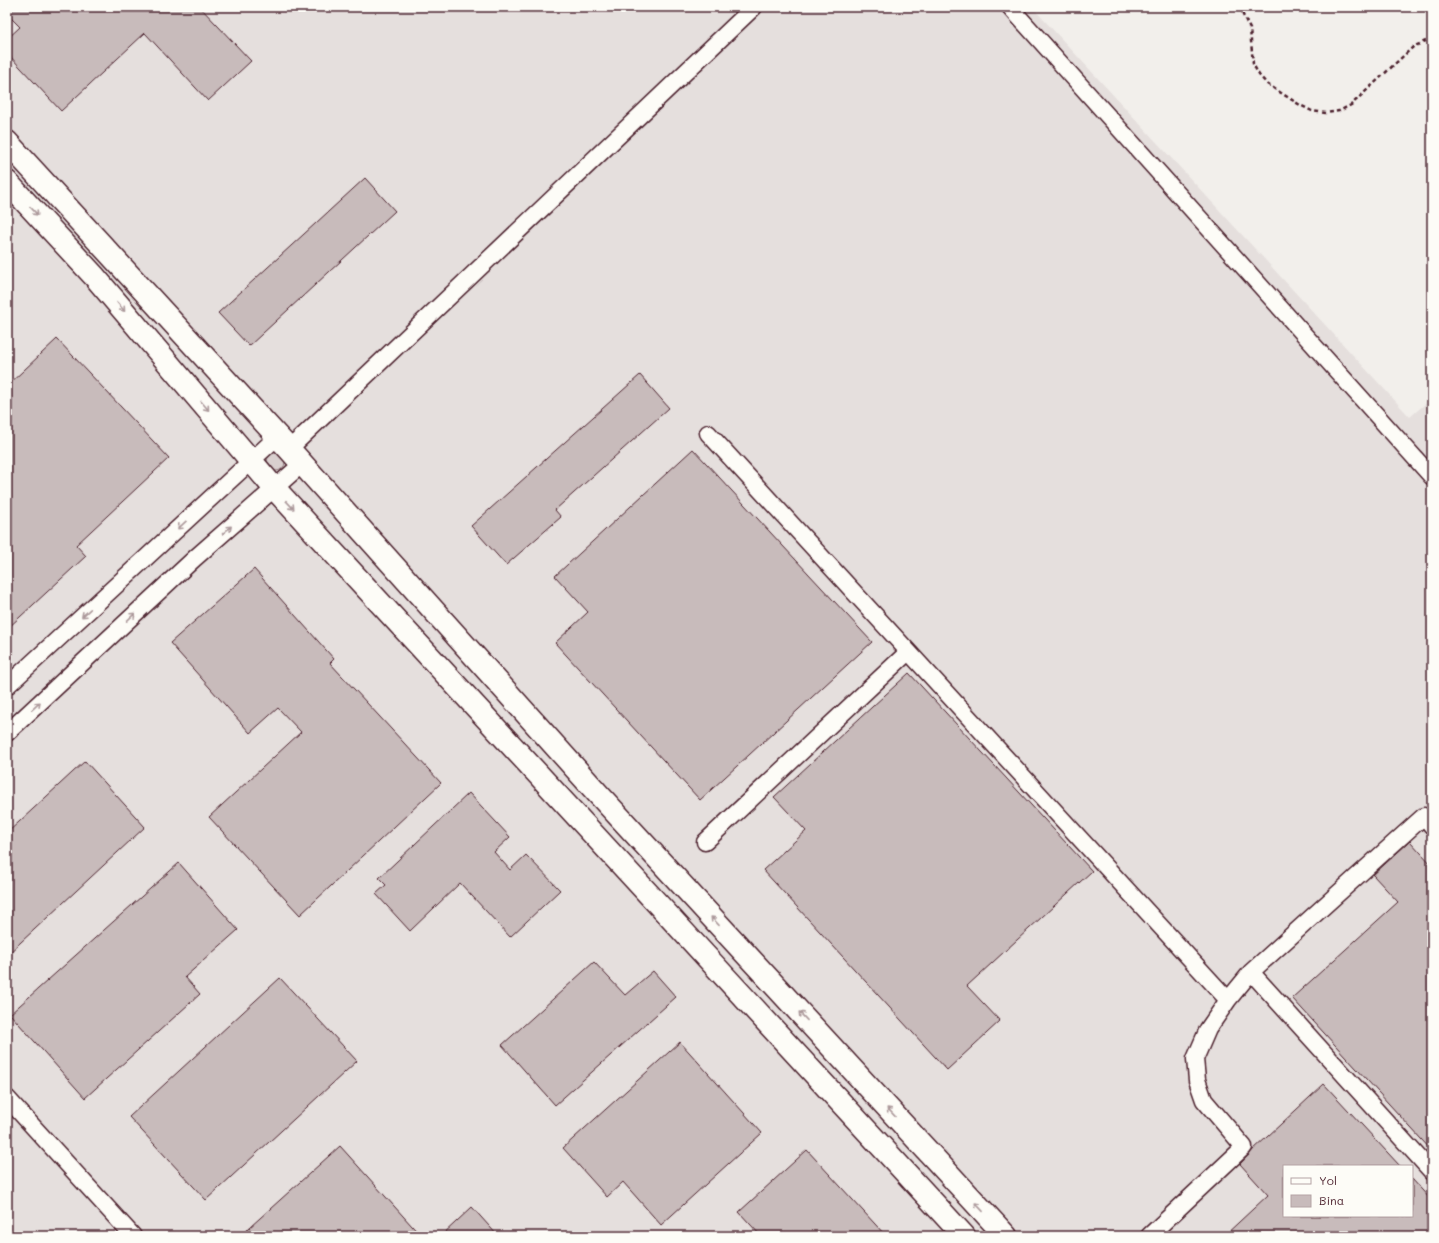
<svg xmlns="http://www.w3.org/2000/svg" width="1439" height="1243" font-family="Mali,sans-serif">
<rect width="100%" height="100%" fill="#f2efeb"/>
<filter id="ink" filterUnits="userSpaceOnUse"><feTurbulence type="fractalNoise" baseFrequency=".025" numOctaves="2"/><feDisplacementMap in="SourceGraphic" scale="8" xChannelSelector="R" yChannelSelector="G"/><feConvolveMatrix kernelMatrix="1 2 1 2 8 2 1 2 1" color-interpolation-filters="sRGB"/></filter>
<g filter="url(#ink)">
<path fill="#e5dfdd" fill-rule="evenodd" d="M7,7H1032L1410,417L1432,398V1236H7ZM1284,1166H1412V1216H1284Z"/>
<path fill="#d9d0cf" stroke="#92787d" d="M267 462a9 9 0 1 1 18 0a9 9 0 1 1-18 0Z"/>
<path fill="#c8bbbb" stroke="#4a1f2b" d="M7,7H200L251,61L208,101L145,33L61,111L7,53V39L20,27L7,14Z
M365,178L395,211L249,346L218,313Z
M57,339L169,458L76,545L86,556L7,629V386Z
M640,375L669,408L555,510L561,517L506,565L471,526Z
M693,449L872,642L700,800L555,643L588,612L555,576Z
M254,569L334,659L330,663L441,783L300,915L209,817L301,732L278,708L250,733L170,643Z
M909,673L1092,871L967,986L1000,1021L947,1070L763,870L806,831L774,797Z
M85,761L145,827L7,955V833Z
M469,793L510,837L494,852L510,870L526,855L560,890L510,937L460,883L410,931L376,894L386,885L379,878Z
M1410,841L1432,865V1151L1292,998L1398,902L1373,875Z
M179,863L238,930L185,977L200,994L85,1098L10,1014Z
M594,962L625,995L653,971L676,997L555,1105L502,1045Z
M280,978L357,1061L206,1200L129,1117Z
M680,1042L762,1133L661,1225L623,1182L607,1197L563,1148Z
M1324,1084L1400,1166H1284V1216H1412V1179L1432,1201V1236H1224L1268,1195L1240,1164L1253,1150Z
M340,1146L421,1236H240Z
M807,1150L886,1236H761L739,1212Z
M472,1207L498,1236H441Z"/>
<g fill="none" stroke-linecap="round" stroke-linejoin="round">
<defs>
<path id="street" d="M1010,7L1432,477
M708,433L1228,1000
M289,449L754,7
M7,686L277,437
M7,733L195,558L302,464
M705,842L908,652
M1251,972L1432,1172
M7,1098L133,1236
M1149,1236L1244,1147L1204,1100L1197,1080L1195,1059L1208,1029L1228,1000L1251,972L1424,816L1432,826"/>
<path id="secondary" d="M7,142L289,449L600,796L1006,1236
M7,182L95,277L275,489L964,1236"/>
</defs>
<use href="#street" stroke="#4a1f2b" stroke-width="19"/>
<use href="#secondary" stroke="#4a1f2b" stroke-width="25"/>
<path stroke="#4a1f2b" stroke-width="2.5" stroke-dasharray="4 3" stroke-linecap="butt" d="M1239,7L1250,29L1253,64L1259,75L1267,84L1300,105L1312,111L1326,113L1339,111L1351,105L1413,47L1432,38"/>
<use href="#street" stroke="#fdfcf7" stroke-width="16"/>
<use href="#secondary" stroke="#fdfcf7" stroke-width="22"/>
</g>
<defs><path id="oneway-shaft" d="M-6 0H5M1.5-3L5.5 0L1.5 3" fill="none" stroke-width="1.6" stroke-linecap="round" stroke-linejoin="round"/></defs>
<g stroke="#ac999b">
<use href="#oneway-shaft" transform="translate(34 211) rotate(47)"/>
<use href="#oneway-shaft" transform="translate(121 307) rotate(50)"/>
<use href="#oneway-shaft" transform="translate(205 406) rotate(50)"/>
<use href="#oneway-shaft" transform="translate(290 505) rotate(47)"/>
<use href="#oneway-shaft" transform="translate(182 525) rotate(137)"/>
<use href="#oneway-shaft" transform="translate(227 530) rotate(-41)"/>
<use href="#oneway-shaft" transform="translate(86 613) rotate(137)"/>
<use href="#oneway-shaft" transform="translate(131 617) rotate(-43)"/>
<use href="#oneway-shaft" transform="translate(36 706) rotate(-43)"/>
<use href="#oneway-shaft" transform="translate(715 921) rotate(-133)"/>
<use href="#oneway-shaft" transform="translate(803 1016) rotate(-133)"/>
<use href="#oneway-shaft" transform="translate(891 1112) rotate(-133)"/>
<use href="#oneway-shaft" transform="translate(979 1207) rotate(-133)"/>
</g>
</g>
<rect width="1439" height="1243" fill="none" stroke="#fdfcf7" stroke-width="24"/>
<rect x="12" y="12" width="1415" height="1219" fill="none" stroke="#4a1f2b" stroke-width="1.5" filter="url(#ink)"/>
<rect x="1283" y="1165" width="130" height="52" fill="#fdfcf7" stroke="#b5a4a5"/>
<rect x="1291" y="1178" width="20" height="6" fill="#fdfcf7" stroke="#b5a4a5"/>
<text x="1319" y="1185" font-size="12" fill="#4a1f2b">Yol</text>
<rect x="1291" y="1195" width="20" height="12" fill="#c8bbbb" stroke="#b5a4a5"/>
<text x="1319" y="1205" font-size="12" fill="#4a1f2b">Bina</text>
</svg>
